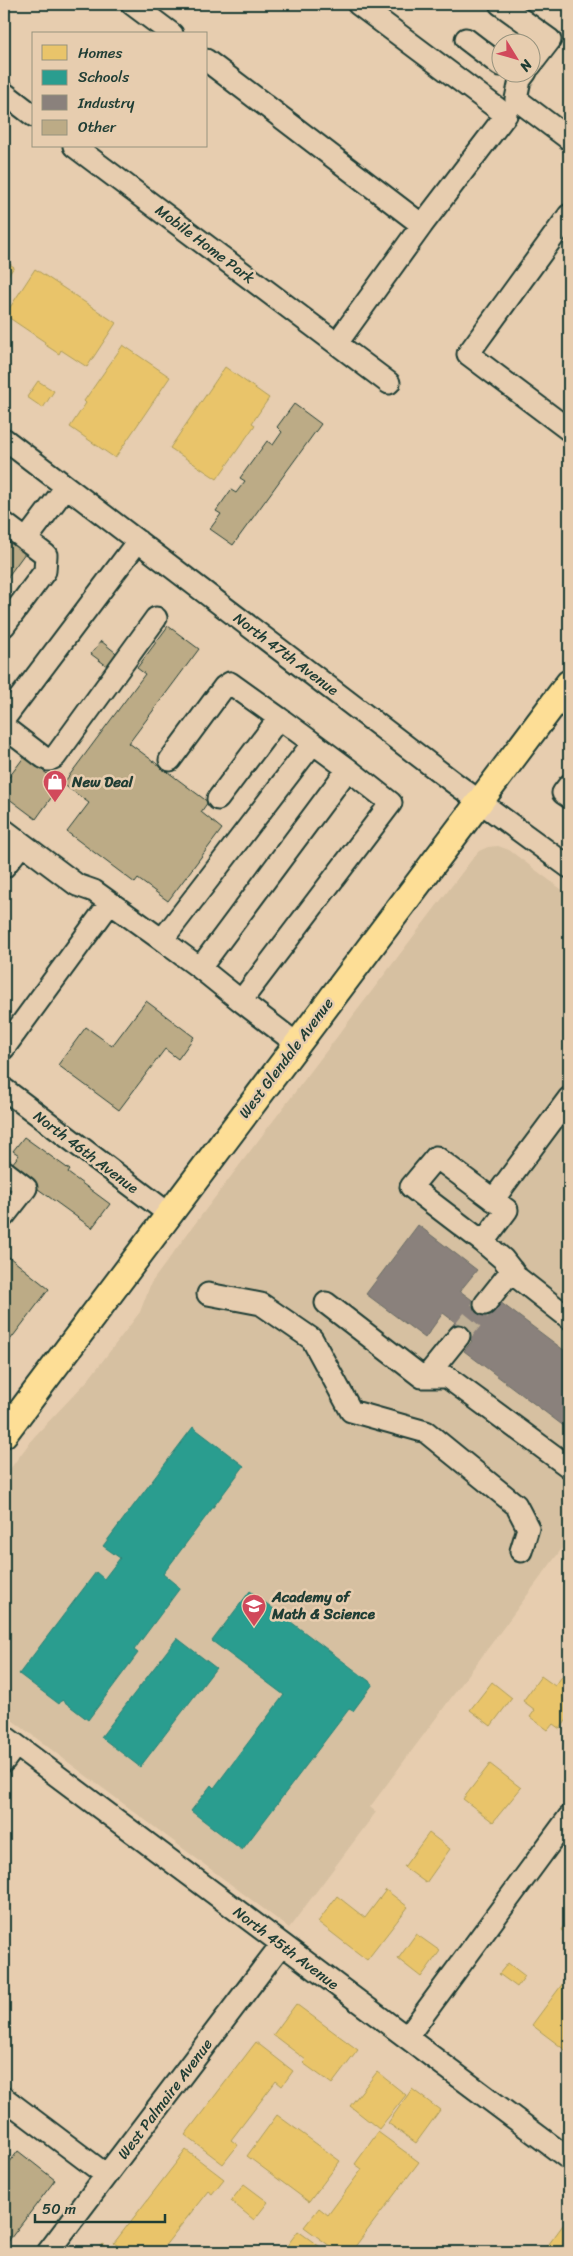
<svg xmlns="http://www.w3.org/2000/svg" width="573" height="2256" font-family="Sriracha,sans-serif">
<rect width="100%" height="100%" fill="#e7cdaf"/>
<filter id="ink" filterUnits="userSpaceOnUse"><feTurbulence type="fractalNoise" baseFrequency=".02" numOctaves="2"/><feDisplacementMap in="SourceGraphic" scale="10" xChannelSelector="R" yChannelSelector="G"/><feConvolveMatrix kernelMatrix="1 2 1 2 8 2 1 2 1" color-interpolation-filters="sRGB"/></filter>
<g filter="url(#ink)">
<path fill="#d6c0a1" d="M498,846L509,850L569,895V1539L370,1807L376,1812L289,1928L4,1714V1477L34,1437L88,1380L140,1312L151,1283L191,1229L473,858L479,851L488,847Z"/>
<path fill="#e9c46a" stroke="#ac9c5a" d="M4,260L14,267L4,282Z
M35,269L116,323L87,367L61,350L59,354L44,344L45,342L5,315Z
M123,345L170,377L115,458L70,427L86,403L84,401Z
M225,367L269,398L252,423L255,425L217,479L170,448Z
M38,381L54,391L43,408L27,397Z
M564,1674L569,1678V1717L560,1729L553,1724L548,1730L530,1717L535,1710L523,1701L541,1676L555,1686Z
M492,1682L512,1698L491,1726L470,1710Z
M490,1764L521,1788L493,1822L463,1799Z
M429,1833L450,1849L426,1883L404,1867Z
M386,1890L408,1907L367,1960L318,1922L337,1896L365,1918Z
M569,1918V1936L561,1930Z
M416,1934L440,1951L421,1977L398,1959Z
M508,1963L525,1976L517,1987L499,1974Z
M569,1975V2053L532,2025Z
M296,2004L358,2050L332,2084L303,2063L306,2060L273,2035Z
M256,2042L293,2071L282,2086L276,2081L231,2140L238,2145L223,2164L185,2135Z
M377,2072L406,2095L379,2129L350,2106Z
M412,2089L440,2110L416,2143L388,2123Z
M277,2115L340,2161L309,2202L247,2156Z
M378,2132L419,2162L351,2252H338L304,2227L319,2208L328,2215L362,2169L355,2164Z
M186,2150L224,2179L212,2194L208,2191L160,2252H126L114,2243Z
M244,2184L268,2202L254,2220L231,2201Z
M569,2217V2252H543Z
M298,2231L327,2252H294L286,2247Z
M102,2244L113,2252H96Z"/>
<path fill="#2a9d8f" stroke="#278074" d="M193,1427L244,1466L163,1574L180,1588L134,1650L138,1653L88,1720L62,1700L59,1704L19,1674L96,1572L104,1579L120,1558L103,1546Z
M250,1591L373,1684L353,1711L349,1709L242,1850L191,1811L211,1785L214,1788L284,1695L212,1641Z
M177,1638L216,1668L140,1767L101,1737Z"/>
<path fill="#8a817c" stroke="#6a6d66" d="M418,1225L477,1270L460,1291L491,1314L500,1302L569,1354V1430L464,1351L472,1341L452,1326L455,1322L443,1313L425,1338L366,1294Z"/>
<path fill="#bcab86" stroke="#1f3d34" d="M294,404L321,424L233,545L210,529L221,514L216,511L231,490L236,493L245,481L240,478L267,441L273,445L282,432L277,427Z
M4,531L28,549L4,582Z
M168,626L199,649L129,743L208,802L201,812L222,829L168,901L138,879L135,883L67,832L89,803L63,784L145,674L137,668Z
M101,641L120,656L111,669L91,654Z
M24,757L61,784L36,819L4,795V784Z
M146,1001L194,1037L178,1059L165,1049L119,1110L58,1065L86,1027L112,1046Z
M24,1137L70,1170L68,1173L110,1204L92,1228L9,1168L19,1155L13,1151Z
M4,1253L49,1289L4,1348Z
M18,2151L55,2180L4,2247V2170Z"/>
<g fill="none" stroke-linecap="round" stroke-linejoin="round">
<path stroke="#bfb096" stroke-width="21" stroke-dasharray="21 11" stroke-linecap="butt" d="M459,1336L485,1304"/>
<defs>
<path id="minor" d="M132,4L172,34
M500,4L550,40L530,66
M466,39L500,65
M206,60L422,225
M526,72L520,80L516,99L569,139
M4,93L34,116
M74,146L389,383
M569,215L468,354L569,430
M337,343L422,225L506,115L358,4
M4,439L453,782L569,867
M4,523L46,555L45,571L4,626
M26,540L66,487
M4,719L138,541
M4,727L43,757L49,760L55,757L156,618
M313,743L348,769
M170,760L224,687L230,683L279,718
M569,785L563,793L569,797
M218,799L279,718L313,743L162,940L200,968L348,769L391,803L241,1001L297,1044
M4,830L77,885L94,891L162,940
M4,867L22,844
M200,968L241,1001
M4,1048L110,903
M4,1089L169,1214
M436,1157L507,1210L483,1242L411,1187Z
M4,1171L26,1188L4,1216
M493,1200L569,1098
M483,1242L503,1259L518,1278L569,1318
M208,1294L261,1304L312,1339L351,1411L426,1432L516,1505L528,1528L521,1551
M326,1303L422,1377H447L569,1467
M485,1304L512,1270
M426,1377L459,1336
M4,1736L569,2159
M4,1761L16,1745
M407,2037L569,1817
M4,2098L106,2175
M48,2252L281,1945"/>
<path id="major" d="M4,1434L569,683"/>
</defs>
<use href="#minor" stroke="#1f3d34" stroke-width="25"/>
<use href="#major" stroke="#1f3d34" stroke-width="30"/>
<use href="#minor" stroke="#e7cdaf" stroke-width="21"/>
<use href="#major" stroke="#fdde96" stroke-width="26"/>
</g>
</g>
<defs>
<symbol id="shop-pin" viewBox="-11 -11 22 30"><path d="M0 17L-7.5 6A9.5 9.5 0 1 1 7.5 6Z" fill="#d1495b" stroke="#e7cdaf"/><path d="M-5-2.5h2.3a2.7 3.5 0 0 1 5.4 0H5L5.5 6h-11ZM-1.5-2.5h3a1.5 2.3 0 0 0-3 0Z" fill="#fff"/></symbol>
<symbol id="school-pin" viewBox="-11 -11 22 30"><path d="M0 17L-7.5 6A9.5 9.5 0 1 1 7.5 6Z" fill="#d1495b" stroke="#e7cdaf"/><path d="M0-5L7-2L0 1L-7-2ZM-4 1L0 2.5L4 1V4Q0 6-4 4Z" fill="#fff"/></symbol>
</defs>
<g fill-rule="evenodd">
<use href="#shop-pin" x="41" y="768" width="28" height="38"/>
<use href="#school-pin" x="240" y="1592" width="28" height="38"/>
</g>
<g text-anchor="middle" dominant-baseline="central" stroke-width="5" stroke-linejoin="round" paint-order="stroke">
<g font-size="15" fill="#1f3d34" stroke="#e7cdaf">
<text transform="translate(205 244) rotate(37)">Mobile Home Park</text>
<text transform="translate(286 654) rotate(37)">North 47th Avenue</text>
<text transform="translate(286 1058) rotate(-53)">West Glendale Avenue</text>
<text transform="translate(86 1152) rotate(37)">North 46th Avenue</text>
<text transform="translate(286 1948) rotate(37)">North 45th Avenue</text>
<text transform="translate(165 2099) rotate(-53)">West Palmaire Avenue</text>
</g>
<g font-size="15" font-weight="bold" fill="#1f3d34" stroke="#e7cdaf" text-anchor="start">
<text x="72" y="782">New Deal</text>
<text x="272" y="1597">Academy of<tspan x="272" dy="17">Math &amp; Science</tspan></text>
</g>
</g>
<rect width="573" height="2256" fill="none" stroke="#e7cdaf" stroke-width="20"/>
<rect x="10" y="10" width="553" height="2236" fill="none" stroke="#1f3d34" stroke-width="2" filter="url(#ink)"/>
<rect x="32" y="32" width="175" height="115" fill="#e7cdaf" stroke="#97937e"/>
<rect x="42" y="45" width="25" height="15" fill="#e9c46a" stroke="#97937e"/>
<text x="78" y="58" font-size="15" fill="#1f3d34">Homes</text>
<rect x="42" y="70" width="25" height="15" fill="#2a9d8f" stroke="#97937e"/>
<text x="78" y="82" font-size="15" fill="#1f3d34">Schools</text>
<rect x="42" y="95" width="25" height="15" fill="#8a817c" stroke="#97937e"/>
<text x="78" y="108" font-size="15" fill="#1f3d34">Industry</text>
<rect x="42" y="120" width="25" height="15" fill="#bcab86" stroke="#97937e"/>
<text x="78" y="132" font-size="15" fill="#1f3d34">Other</text>
<g transform="translate(516 58) rotate(127)"><circle r="24" fill="#e7cdaf" stroke="#97937e"/>
<path d="M0-4L9 19L0 12L-9 19Z" fill="#d1495b"/>
<text y="-8" font-size="14" font-weight="bold" text-anchor="middle" fill="#1f3d34">N</text>
</g>
<path d="M35 2214v8h130v-8" fill="none" stroke="#1f3d34" stroke-width="2.5"/>
<text x="42" y="2214" font-size="15" fill="#1f3d34" stroke="#e7cdaf" stroke-width="4" paint-order="stroke">50 m</text>
</svg>
